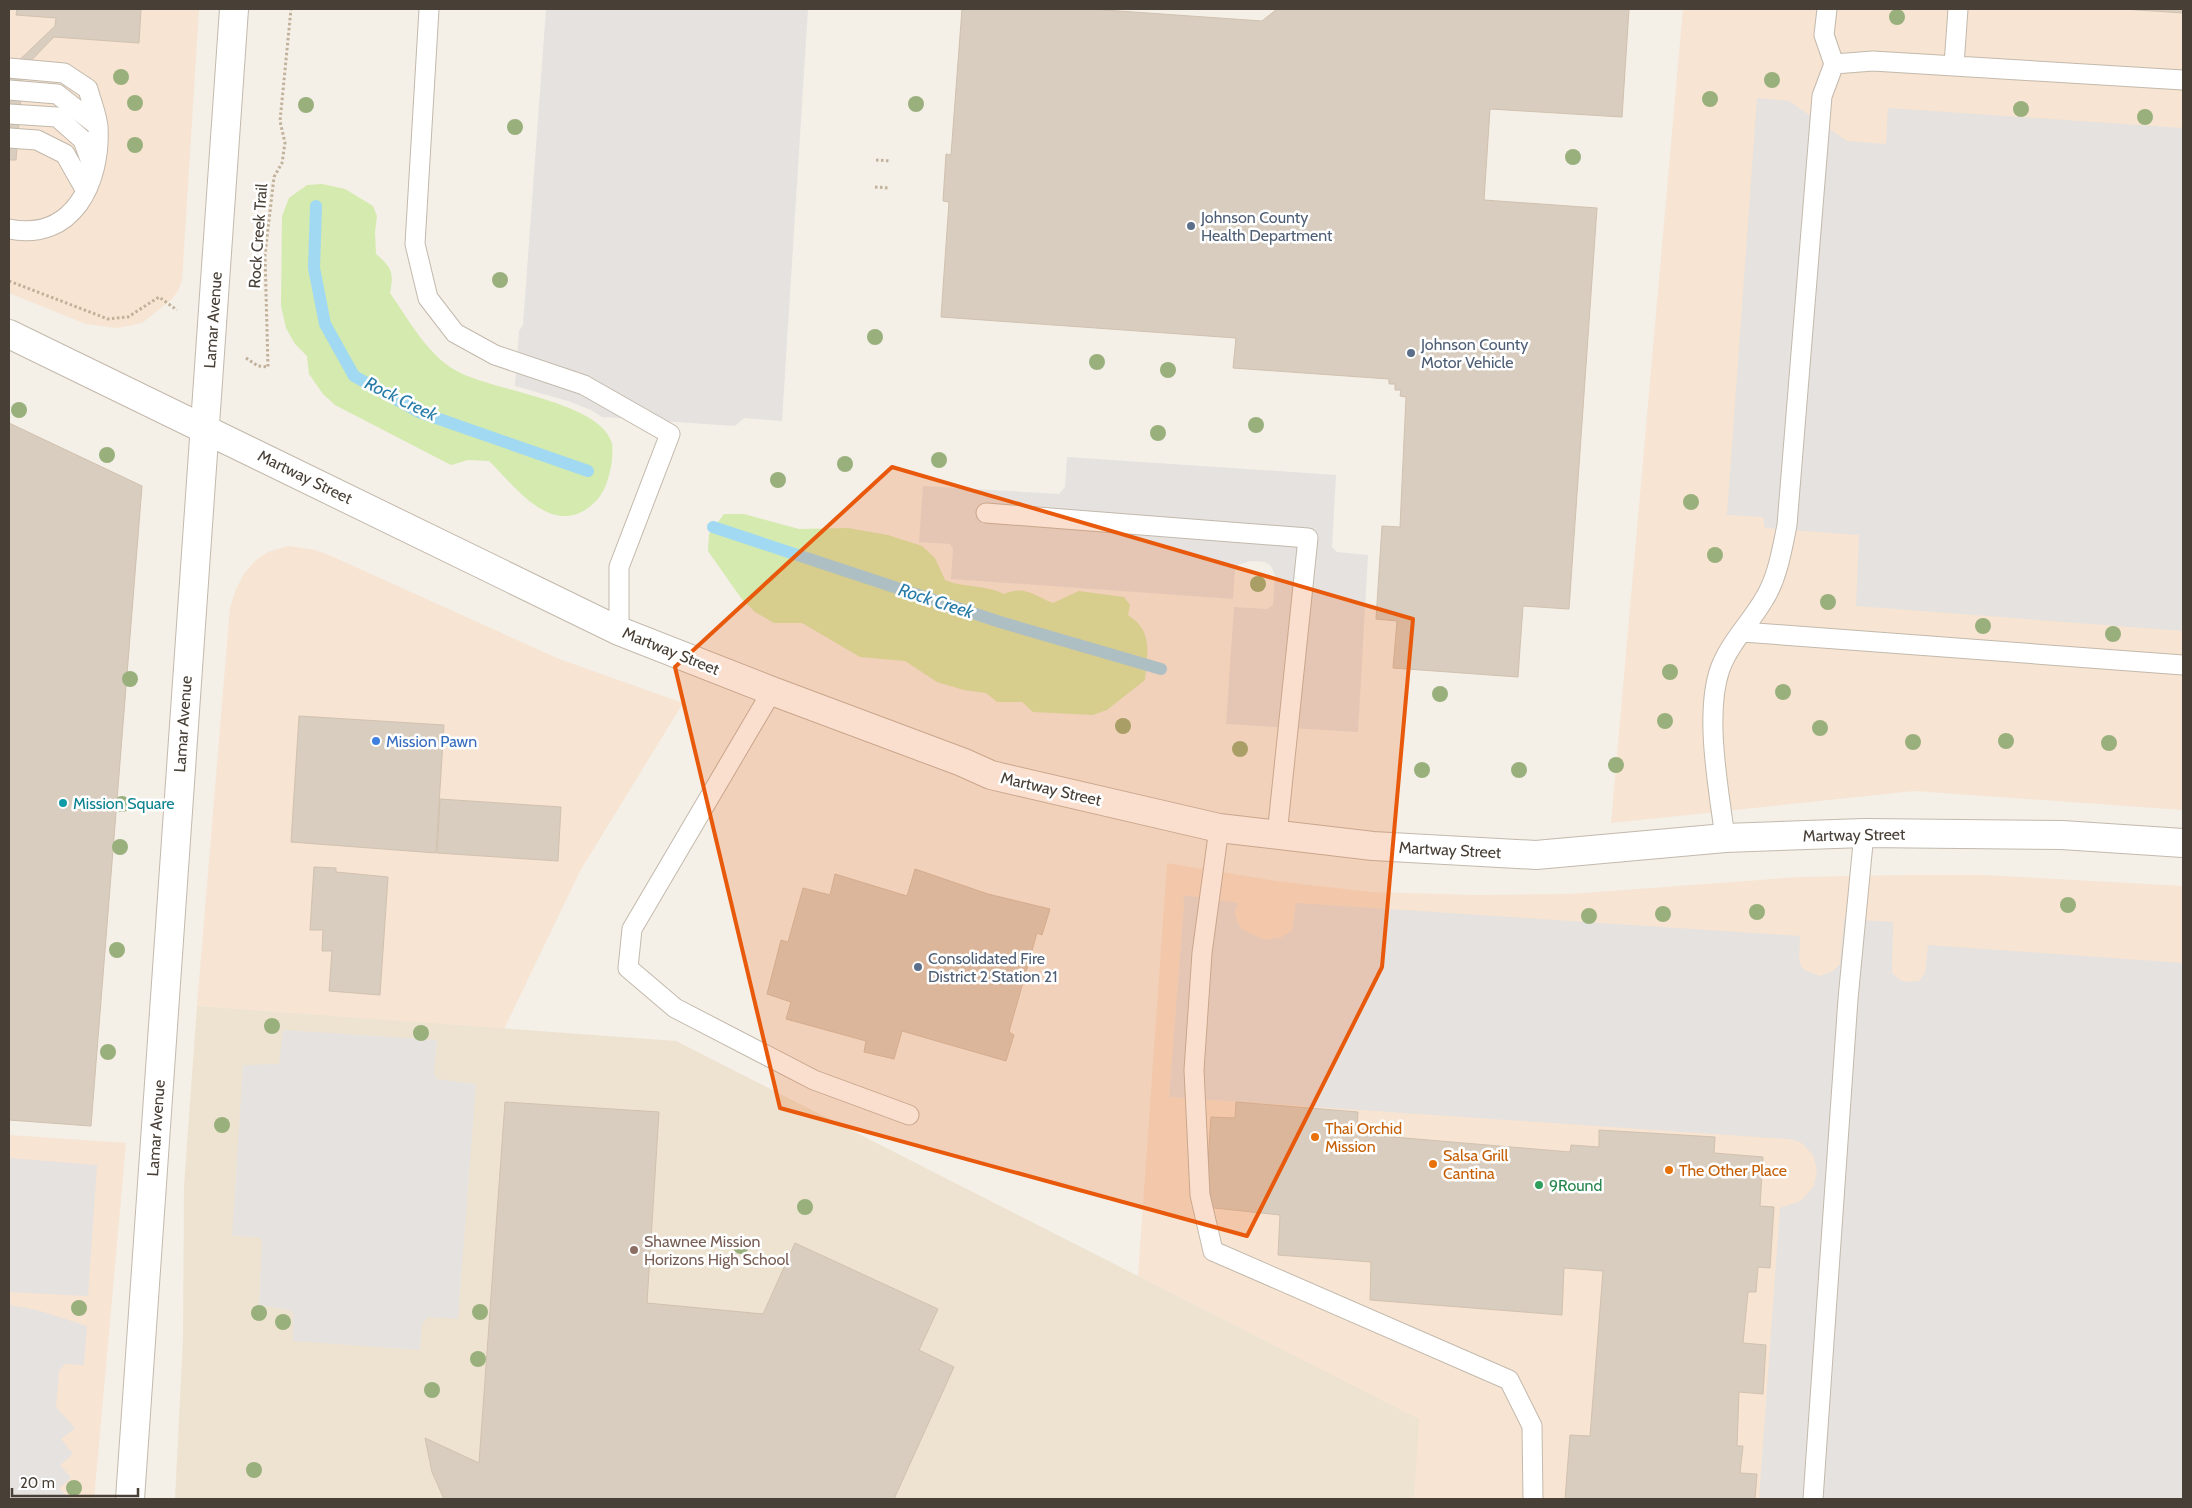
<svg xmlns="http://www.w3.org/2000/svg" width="2192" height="1508" font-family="Cabin,sans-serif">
<rect width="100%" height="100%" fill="#f4efe7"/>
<path fill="#f7e4d2" d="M9,9H199L182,280L178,291L172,299L142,323L117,328L86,324L9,293Z
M1683,9H2183V810L1914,791L1611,823Z
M289,546L315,550L331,556L559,659L683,703L580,871L504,1029L197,1006L230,608L236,589L244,574L256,560L268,552Z
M1167,863L1276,881L1372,892L1473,895L1571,894L1799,877L1910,875H1983L2183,886V1499H1414L1418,1419L1138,1276Z
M9,1135L126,1143L94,1499H9Z"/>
<path fill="#eee3d0" d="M197,1006L676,1041L1419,1419L1414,1499H175L183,1339L184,1186Z"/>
<path fill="#d4eaae" d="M322,184L345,189L373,206L377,216L375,232L376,254C392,268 394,272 390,293C409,320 426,353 455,370C489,391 602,401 612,444C613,451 612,461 611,467C607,485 603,497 588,508C549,536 513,484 489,461L468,460L451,465L335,405L323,394L309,374L307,356L295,344L286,328L281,306L282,216L289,198L307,185Z
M724,514H744L799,529L848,528L888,535L922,546L935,558L945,580C963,588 983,584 1004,594C1025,585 1034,596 1053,603L1079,591L1124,597L1130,605L1128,615C1154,632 1147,653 1145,680L1107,710L1093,715L1033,712L1022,702H997L986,693L964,690L937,682L905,661L860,657L802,623H774L755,612L741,598L708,551L709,534Z"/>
<path fill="#e5e2df" d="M546,9H808L782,421L744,418L735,426L602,417L591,410L568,401L515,386L519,331L523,325Z
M1757,98L1789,101L1847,141L1886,144L1888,108L2183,128V631L1856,606L1859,535L1765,528L1763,517L1727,515Z
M1067,457L1336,475L1332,547L1337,552L1368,555L1358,732L1226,724L1234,607L1267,609L1273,605L1275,575L1271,566L1265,562L1250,561L1238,565L1235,570L1233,599L951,579L953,549L950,544L919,542L923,486L1059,494L1065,487Z
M1183,895L1238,903L1235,913L1237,922L1243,930L1265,940L1282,937L1292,930L1296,903L1800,936L1799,959L1801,966L1806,971L1820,976L1833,971L1840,964L1844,919L1893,922L1892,973L1900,980L1907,982L1919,981L1925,973L1928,945L2183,963V1499H1759L1780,1208L1801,1201L1814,1186L1817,1171L1814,1157L1805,1146L1800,1142L1788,1139L1169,1097L1184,904Z
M283,1030L437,1040L434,1073L437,1079L476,1084L458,1319L428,1317L422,1324L420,1350L293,1341V1313L289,1310L259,1305L262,1240L258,1237L232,1236L243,1065L279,1064Z
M9,1158L97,1165L88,1296L9,1292Z
M9,1305L37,1310L87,1326L84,1365L65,1364L59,1371L56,1407L75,1428L61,1439L73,1454L60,1465L71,1478L59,1488L69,1499H9Z"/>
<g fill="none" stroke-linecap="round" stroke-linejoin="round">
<path stroke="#a1d9f3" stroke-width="12" d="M316,206L314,268L325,324L354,376L419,412L588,471
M713,527L1000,622L1161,669"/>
</g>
<path fill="#d9cdbf" stroke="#d1c1af" d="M17,9H141L139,43L54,37L21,71H23L16,160H9V70L55,26L56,18L16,15Z
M962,9H1090L1262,21L1277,9H1629L1622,117L1490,109L1484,200L1597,208L1569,609L1523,606L1518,677L1393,668L1397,621L1376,619L1382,526L1400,527L1406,397L1400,396L1401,390H1395V384H1389V379L1233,368L1236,338L941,317L949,202L943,201L946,154L951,155Z
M2123,9H2183V13Z
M9,423L142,486L91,1126L9,1120Z
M299,716L444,725L436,853L291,842Z
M440,799L561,807L558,861L437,853Z
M314,867L336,868V872L388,877L380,995L329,991L332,951H322L323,930H310Z
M915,869L988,894L1050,909L1042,935L1037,933L1009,1032L1014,1035L1006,1061L902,1031L894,1059L864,1052L866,1041L786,1019L791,1002L767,994L781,940L788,942L803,888L830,895L835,874L907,896Z
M505,1102L659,1112L647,1303L763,1314L795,1243L938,1309L919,1350L954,1367L894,1499H444L432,1472L425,1438L479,1463Z
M1236,1102L1358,1112L1357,1129L1381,1131V1136L1570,1152L1571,1145L1599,1147V1130L1715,1137L1714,1153L1763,1157L1760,1206L1774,1207L1770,1268L1758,1267L1756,1292H1748L1743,1343L1766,1345L1763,1394L1739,1392L1737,1446H1743L1740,1473L1757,1474L1755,1499H1565L1570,1435L1590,1436L1603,1271L1564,1268L1562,1315L1370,1300L1371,1262L1278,1255L1280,1215L1205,1207L1211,1117L1235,1118Z"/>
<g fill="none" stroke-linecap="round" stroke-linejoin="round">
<defs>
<path id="service" d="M429,9L415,244L428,298L455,333L495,355L584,385L670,434L619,567V631
M1827,9L1824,35L1834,64
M1954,65L1958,9
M9,68L64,73L88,89C91,101 97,115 98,127C101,182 73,242 9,229
M9,90L57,94L98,126
M9,114L57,117L83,140L92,165
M9,138L37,140L65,154L86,191
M986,513L1308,538L1277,835
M1743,632L2183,665
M772,691L632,929L628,968L675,1008L814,1080L909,1115
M1219,828L1202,953L1194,1070L1200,1195L1213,1251L1509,1380L1532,1426L1533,1499
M1725,838C1719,790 1704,715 1720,669C1729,644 1750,623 1763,601C1777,580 1782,550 1787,525L1822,96L1834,64L1873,61L2183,80
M1813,1499L1848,999L1864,833"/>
<path id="tertiary" d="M9,334L619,631L772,691L962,762L991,775L1219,828L1373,846L1536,855L1725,838L1864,833L2062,835L2183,843
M130,1499L234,9"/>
</defs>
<use href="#service" stroke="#c3b9ac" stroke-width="21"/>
<use href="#tertiary" stroke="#c3b9ac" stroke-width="30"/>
<path stroke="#c2b19a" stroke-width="3" stroke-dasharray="2.5 2.5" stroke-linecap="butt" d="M876,160L891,161
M875,187L889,188
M9,281L108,319L128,317L159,297L177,310
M246,358L258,366L268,367L265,255L274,177L282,163L285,143L280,121L291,9"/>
<use href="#service" stroke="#fff" stroke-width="19"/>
<use href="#tertiary" stroke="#fff" stroke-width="28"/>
</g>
<g fill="#99b07d">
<circle cx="1897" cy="17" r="8"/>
<circle cx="121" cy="77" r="8"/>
<circle cx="1772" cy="80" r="8"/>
<circle cx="1710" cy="99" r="8"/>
<circle cx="135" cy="103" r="8"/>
<circle cx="916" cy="104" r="8"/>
<circle cx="306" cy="105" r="8"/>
<circle cx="2021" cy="109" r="8"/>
<circle cx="2145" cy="117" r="8"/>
<circle cx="515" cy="127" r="8"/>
<circle cx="135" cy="145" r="8"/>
<circle cx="1573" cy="157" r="8"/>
<circle cx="500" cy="280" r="8"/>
<circle cx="875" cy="337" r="8"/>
<circle cx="1097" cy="362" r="8"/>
<circle cx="1168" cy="370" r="8"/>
<circle cx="19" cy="410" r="8"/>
<circle cx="1256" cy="425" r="8"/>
<circle cx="1158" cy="433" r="8"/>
<circle cx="107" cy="455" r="8"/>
<circle cx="939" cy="460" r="8"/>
<circle cx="845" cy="464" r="8"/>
<circle cx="778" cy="480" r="8"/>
<circle cx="1691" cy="502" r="8"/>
<circle cx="1715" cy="555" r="8"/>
<circle cx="1258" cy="584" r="8"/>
<circle cx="1828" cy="602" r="8"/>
<circle cx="1983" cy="626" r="8"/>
<circle cx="2113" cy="634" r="8"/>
<circle cx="1670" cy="672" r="8"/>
<circle cx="130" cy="679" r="8"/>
<circle cx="1783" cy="692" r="8"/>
<circle cx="1440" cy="694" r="8"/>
<circle cx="1665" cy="721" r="8"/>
<circle cx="1123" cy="726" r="8"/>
<circle cx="1820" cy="728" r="8"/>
<circle cx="2006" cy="741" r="8"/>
<circle cx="1913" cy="742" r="8"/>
<circle cx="2109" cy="743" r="8"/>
<circle cx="1240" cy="749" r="8"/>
<circle cx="1616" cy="765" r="8"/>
<circle cx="1422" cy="770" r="8"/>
<circle cx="1519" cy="770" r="8"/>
<circle cx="122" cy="804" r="8"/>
<circle cx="120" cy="847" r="8"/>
<circle cx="2068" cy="905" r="8"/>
<circle cx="1757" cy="912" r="8"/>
<circle cx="1663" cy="914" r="8"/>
<circle cx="1589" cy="916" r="8"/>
<circle cx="117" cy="950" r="8"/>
<circle cx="272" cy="1026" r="8"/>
<circle cx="421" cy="1033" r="8"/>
<circle cx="108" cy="1052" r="8"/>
<circle cx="222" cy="1125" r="8"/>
<circle cx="805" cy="1207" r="8"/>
<circle cx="741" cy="1246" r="8"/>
<circle cx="79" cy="1308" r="8"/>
<circle cx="480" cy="1312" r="8"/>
<circle cx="259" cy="1313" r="8"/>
<circle cx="283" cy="1322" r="8"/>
<circle cx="478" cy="1359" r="8"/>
<circle cx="432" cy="1390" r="8"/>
<circle cx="254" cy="1470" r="8"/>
<circle cx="74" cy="1488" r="8"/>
</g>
<path fill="#e8590c" fill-opacity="0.2" stroke="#e8590c" stroke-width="4" stroke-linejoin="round" d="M892,467L1413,619L1382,967L1247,1236L780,1108L675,667Z"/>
<g fill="#5c6f8a" stroke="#fff" stroke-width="2">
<circle cx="1191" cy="226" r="5"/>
<circle cx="1411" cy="353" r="5"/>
<circle cx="918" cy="967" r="5"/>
</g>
<circle fill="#3f7fe0" stroke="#fff" stroke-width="2" cx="376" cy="741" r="5"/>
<circle fill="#0f9aa8" stroke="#fff" stroke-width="2" cx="63" cy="803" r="5"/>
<g fill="#e8710a" stroke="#fff" stroke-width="2">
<circle cx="1315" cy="1137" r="5"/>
<circle cx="1433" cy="1164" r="5"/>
<circle cx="1669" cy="1170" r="5"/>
</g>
<circle fill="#2e9e5b" stroke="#fff" stroke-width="2" cx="1539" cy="1185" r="5"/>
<circle fill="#8d6e63" stroke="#fff" stroke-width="2" cx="634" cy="1250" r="5"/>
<g text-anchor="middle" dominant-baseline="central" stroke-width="5" stroke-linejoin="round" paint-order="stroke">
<g font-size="16" fill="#4e5e75" stroke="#fff" text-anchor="start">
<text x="1201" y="217">Johnson County<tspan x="1201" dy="18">Health Department</tspan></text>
<text x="1421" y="344">Johnson County<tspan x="1421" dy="18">Motor Vehicle</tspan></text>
<text x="928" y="958">Consolidated Fire<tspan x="928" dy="18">District 2 Station 21</tspan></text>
</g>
<g font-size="16" fill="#483f36" stroke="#fff">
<text transform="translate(258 236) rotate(-86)">Rock Creek Trail</text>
<text transform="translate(213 320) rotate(-86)">Lamar Avenue</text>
<text transform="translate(305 477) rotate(26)">Martway Street</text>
<text transform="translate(671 651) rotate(22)">Martway Street</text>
<text transform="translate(183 724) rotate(-86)">Lamar Avenue</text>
<text transform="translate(1051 789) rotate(13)">Martway Street</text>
<text transform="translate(1854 835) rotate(-1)">Martway Street</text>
<text transform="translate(1450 850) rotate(3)">Martway Street</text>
<text transform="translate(156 1128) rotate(-86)">Lamar Avenue</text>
</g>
<g font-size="16" fill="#366cbe" stroke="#fff" text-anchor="start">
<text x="386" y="741">Mission Pawn</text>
</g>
<g font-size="16" fill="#0d838f" stroke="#fff" text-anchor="start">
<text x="73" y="803">Mission Square</text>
</g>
<g font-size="16" fill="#c56008" stroke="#fff" text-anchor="start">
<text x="1325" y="1128">Thai Orchid<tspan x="1325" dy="18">Mission</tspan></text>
<text x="1443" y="1155">Salsa Grill<tspan x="1443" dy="18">Cantina</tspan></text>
<text x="1679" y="1170">The Other Place</text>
</g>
<g font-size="16" fill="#27864d" stroke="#fff" text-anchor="start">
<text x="1549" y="1185">9Round</text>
</g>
<g font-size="16" fill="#785e54" stroke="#fff" text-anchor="start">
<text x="644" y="1241">Shawnee Mission<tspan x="644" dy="18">Horizons High School</tspan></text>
</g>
<g font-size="18" font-style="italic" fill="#287ca7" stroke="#fff">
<text transform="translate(401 399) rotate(26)">Rock Creek</text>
<text transform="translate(936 601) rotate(18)">Rock Creek</text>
</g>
</g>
<rect width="2192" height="1508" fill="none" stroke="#483f36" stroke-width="20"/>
<path d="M12 1488v8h126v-8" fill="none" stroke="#483f36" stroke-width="2.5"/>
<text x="20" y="1488" font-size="15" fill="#483f36" stroke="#ffffff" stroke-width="4" paint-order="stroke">20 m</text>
</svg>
